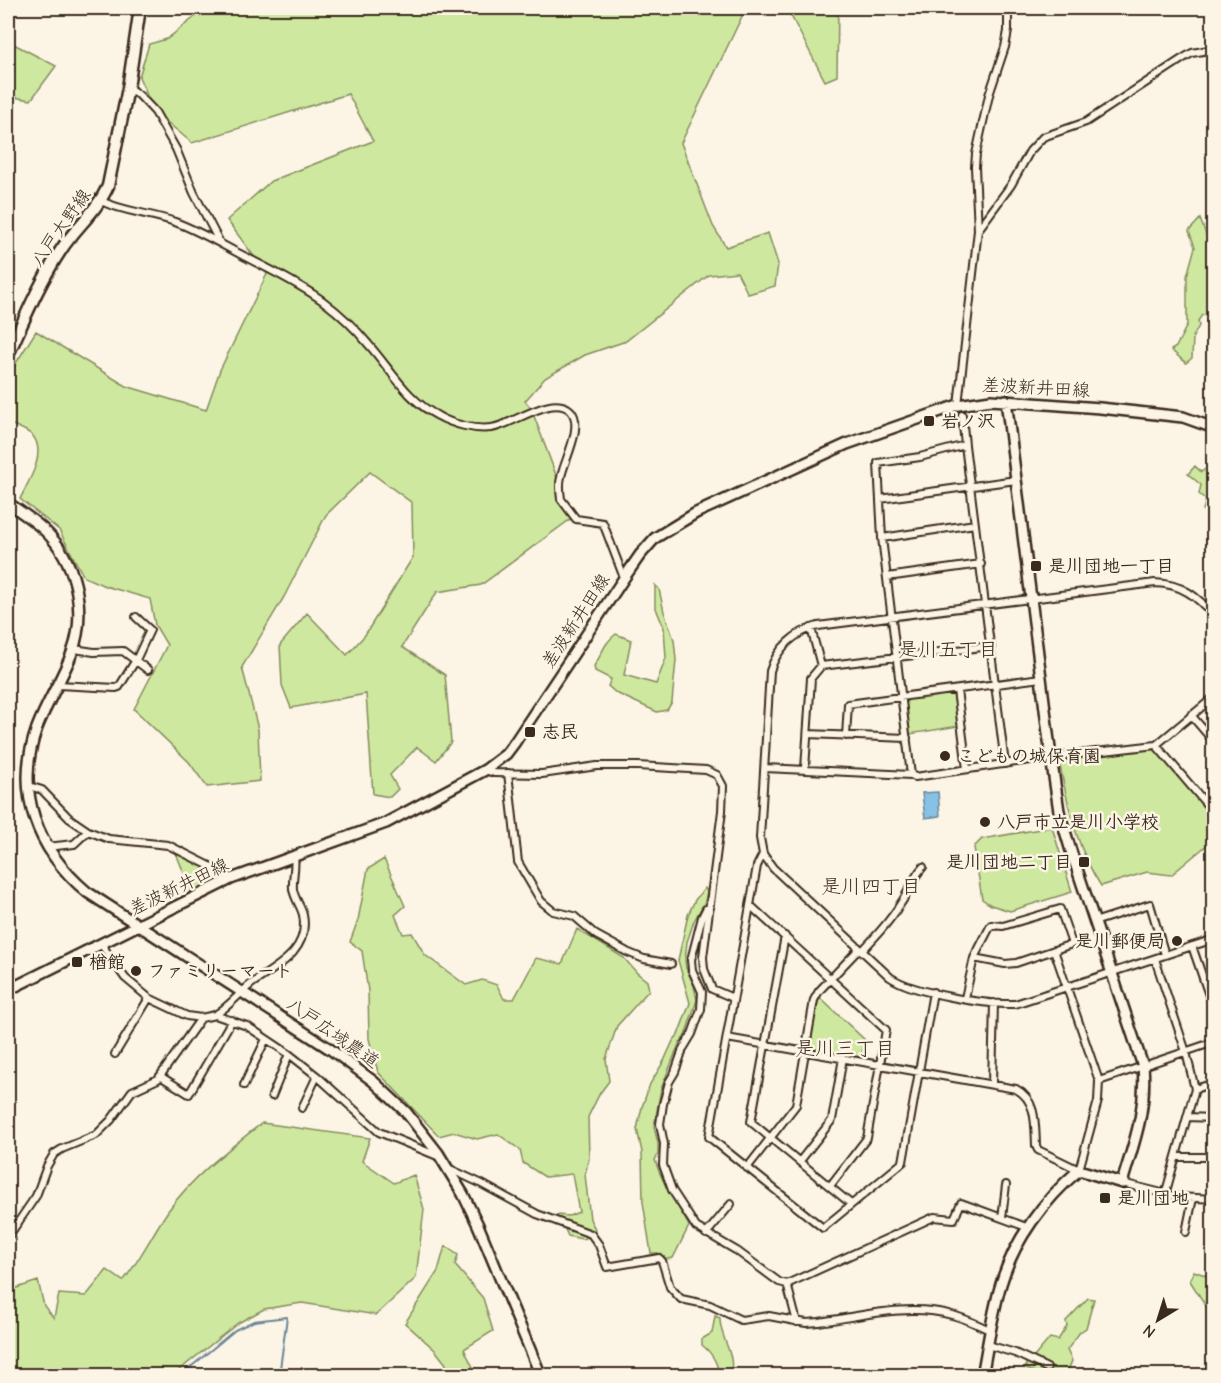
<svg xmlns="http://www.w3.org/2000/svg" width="1221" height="1383" font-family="'Comic Neue','Klee One',sans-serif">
<rect width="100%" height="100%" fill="#fcf5e5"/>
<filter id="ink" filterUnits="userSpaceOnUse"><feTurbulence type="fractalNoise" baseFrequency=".0167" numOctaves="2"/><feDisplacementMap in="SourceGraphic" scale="12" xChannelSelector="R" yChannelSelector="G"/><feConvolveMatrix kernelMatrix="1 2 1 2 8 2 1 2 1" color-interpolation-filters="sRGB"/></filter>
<g filter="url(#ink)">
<path fill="#cee99f" stroke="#848a5e" stroke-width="1.5" d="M206,8H746L681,143L713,226L726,247L768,233L778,264L775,286L748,294L737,272L709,275L626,341L585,355L545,378L525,401L531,408L572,518L481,585L437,592L402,647L445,675L451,742L436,761L417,747L390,775L398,789L390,797L373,794L366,694L291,708L282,685L280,645L307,613L347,655L365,635L413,557L412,503L370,472L326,515L284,597L242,667L258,729L260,781L207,787L189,762L134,709L167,645L155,625L150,599L105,586L84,577L59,530L20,499C28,482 47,454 33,436C27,430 15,426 8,423V376L36,331L126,386L206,410L220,370L267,274L227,220L271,181L373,141L348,94L192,143L154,111L139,77L149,44L167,39Z
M787,8H838L837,76L825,81Z
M8,41L56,66L31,100L8,96Z
M1200,219C1205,232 1214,251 1211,265C1209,279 1205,283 1208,298L1213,302V332L1208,327L1210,317L1202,315L1198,321L1199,326L1193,337L1192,358L1186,363L1171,350L1176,347L1187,325V276L1195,247L1189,231Z
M1195,466L1201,472L1207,468L1213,474V519L1203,510L1206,500L1199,494L1201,485L1188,474Z
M655,585L659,589L664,612L674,640L676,660L672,702L667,710L657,712L616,693L608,686L611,679L595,671L594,666C603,653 603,644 616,634L631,640L624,675L656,684L666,658L664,628L655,606Z
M951,693L955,696L959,726L910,734L906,702L908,699Z
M1153,749L1157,750L1213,818V840L1171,875L1147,872L1101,886C1076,848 1068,805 1059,761Z
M1052,827L1072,892L1010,911L991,905L982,899L974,847L982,839Z
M175,851L219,873L221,877L192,892Z
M384,859L405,906L395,915L403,934L412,933L425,955L466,985L482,980L497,985L504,999H514L536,958L562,964L577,929L624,958L637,973L647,981L649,990L617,1026L606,1059L609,1081L600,1093L588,1117L589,1159L585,1174L590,1219L595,1229L589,1237L582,1239L568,1236L564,1227L555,1219L557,1215L569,1216L579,1212L572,1174L545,1177L523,1163L520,1150L498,1134L477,1139L454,1132L439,1136L378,1072L369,1039L368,991L362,951L350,942L358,920L368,869Z
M705,888L707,892L705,901L694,921L687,942L685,960L686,968L694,986L697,1000L685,1036L679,1044L661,1089L654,1127L658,1143V1154L655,1160C662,1184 677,1203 689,1226L673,1258L667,1259L658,1253H651L643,1202L642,1152L637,1129L642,1107L650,1084L664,1061L673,1041L678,1035L690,1003L678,960L688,915L695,900Z
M819,997L865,1040L861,1058L812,1049L809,1046Z
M262,1123L370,1138L362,1161L394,1183L414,1175L424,1209L416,1278L376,1315L302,1303L264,1309L238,1323L173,1375H8V1286L17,1288L38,1281L44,1306L54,1318L59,1294L86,1296L107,1270L123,1281C141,1259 152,1234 168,1211C193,1176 229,1149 262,1123Z
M445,1246L458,1255L455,1265L483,1298L493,1331L464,1349L477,1375H445L446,1364L435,1350L405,1323L438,1271Z
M1194,1271L1213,1278V1317L1190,1281Z
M1088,1298L1094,1299L1086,1328L1080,1332L1067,1350L1072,1361L1066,1375H1042L1026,1369V1362L1034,1357L1050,1338L1058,1340L1067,1326L1066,1321Z
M715,1316L720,1318C719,1337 737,1355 730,1375H718C719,1364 711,1352 702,1345V1339L712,1333Z"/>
<path fill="#87c2e6" stroke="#698596" stroke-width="1.5" d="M938,792L940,816L925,818L922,793Z"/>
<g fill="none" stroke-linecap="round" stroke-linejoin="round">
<path stroke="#698596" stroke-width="2" d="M180,1376L235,1330L254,1321L287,1317L279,1376"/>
<defs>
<path id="street" d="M128,88L139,95L155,112L176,149L194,193L220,243
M101,201C124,212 150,213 175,222C197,230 219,243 240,254C268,269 297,282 323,301C339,313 356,329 369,345C391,370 408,401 438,416C452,424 474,430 491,428C512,426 553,392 571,411C584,426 564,461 561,477C559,484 560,492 561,499L576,519L603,523L624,578
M978,230L1011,185L1030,151L1043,137L1086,122L1182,59L1192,53L1214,49
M958,405L978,230L975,167L976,154L989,95L1005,47L1008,31V8
M965,445L1005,764
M880,499L1016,480
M882,538L975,524
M887,577L981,564
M1214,616C1197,596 1182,584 1155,583L818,626C795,632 777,648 770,671L760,838L763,854L773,868L890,977C913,993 986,1005 1015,1004L1214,939
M811,628L821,666
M74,649L94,652L123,651L148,670
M58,685L116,688L119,687L136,660L150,630L136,617
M957,690L967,769
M1191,715L1214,742
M808,734L907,738
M846,736L848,704L1041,678
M1156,745L1214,813
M765,768L911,775L915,777L1044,758L1156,745L1214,697
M805,769L811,678L821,666L991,646
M485,770L494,773L542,774L597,766H638L706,770L717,775L723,786L722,811L703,957L704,969L712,989L733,998
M508,773L518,862L541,901L553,911L574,916L596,935L627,952L644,959L671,964
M911,775L882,538L878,463L920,457L965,445L962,415
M29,786L42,790L69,818L88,831L109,839L168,845L224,873L231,879
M47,847L74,844L88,831
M763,854L757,866L709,1137L823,1228L903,1162L933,992
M751,906L886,1030L867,1138L830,1186
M710,908L706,909L702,917L691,960L692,970L702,992L701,1009L692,1034L683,1049L675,1072L669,1082L663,1104L660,1124L664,1144L663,1165L672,1190L696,1227L737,1251L779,1282L787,1284L934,1217L954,1219L961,1203L1029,1228
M1094,922L1150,904L1165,955
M785,936L751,1122L851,1204
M101,944L125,978L149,998L187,1016L201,1018L215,1015L247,1026L289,1054L317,1076L379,1132L440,1157
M1192,946L1214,1010
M862,951C876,936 890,921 901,903C909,892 913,877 923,867
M1155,959L1186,1052L1195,1089L1165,1195
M965,998L974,958L991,925L1003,926L1060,909L1072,944L1016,963L1005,964L974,958
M215,1015C230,1006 240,992 254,982C278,966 310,950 303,915C301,906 294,898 293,889C292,878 296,867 294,856
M727,1038L1016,1089C1037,1100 1035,1125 1036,1146L1038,1150L1079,1170L1098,1101L1099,1081L1054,950
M115,1054L149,998
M160,1076L189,1094L232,1020
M1099,1081L1214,1042
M992,1084L994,1003
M244,1085L266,1039
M1195,1089L1214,1083
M272,1096L289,1054
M302,1108L317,1076
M1187,1117L1214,1118
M1176,1157H1214
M800,1161L832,1120L843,1058
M747,1168L796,1105L814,1000L819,991L859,949
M450,1169L480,1183L537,1214L591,1234L599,1245L607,1267L659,1258L662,1261L670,1287L681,1299L710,1305L741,1320L769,1316L806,1323L819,1322C862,1316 909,1303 952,1315C965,1318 978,1325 990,1330
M1122,1183L1178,1197L1214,1199
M1002,1218L1006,1185
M1186,1232L1193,1198
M706,1234L731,1204
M8,1237L36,1196L47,1166L54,1154L62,1149L96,1135L111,1120L132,1091L158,1079L201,1018
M787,1284L797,1322
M988,1345L1015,1353L1047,1368"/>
<path id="secondary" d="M8,503C22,513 39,523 51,537C78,568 86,615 72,653C62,679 47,702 37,728C14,792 37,850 87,892L330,1049L373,1081L406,1112L438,1153L463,1194L478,1225L541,1376
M8,990L231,879L386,823L485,770L506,754L515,742L624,578L640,555L655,538L696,513L847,444L958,405L991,400L1100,408L1183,417L1214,428
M982,1376C988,1345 992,1314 1001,1284C1014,1240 1044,1200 1079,1170L1122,1183C1134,1142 1147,1110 1143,1066L1071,851L1059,811L1051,757L1006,400"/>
<path id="primary" d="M8,355C24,320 39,283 61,250C75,228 97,211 108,186L128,88L140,8"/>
</defs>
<use href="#street" stroke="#3b2a1e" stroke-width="10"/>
<use href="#secondary" stroke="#3b2a1e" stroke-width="14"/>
<use href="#primary" stroke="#3b2a1e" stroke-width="15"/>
<use href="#street" stroke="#fcf5e5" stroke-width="6"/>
<use href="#secondary" stroke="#fcf5e5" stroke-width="9"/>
<use href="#primary" stroke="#fcf5e5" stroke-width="10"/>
</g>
</g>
<g fill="#3b2a1e" stroke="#fcf5e5" stroke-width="2">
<rect x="923" y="415" width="12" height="12" rx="3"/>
<rect x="1030" y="560" width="12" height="12" rx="3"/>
<rect x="524" y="726" width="12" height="12" rx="3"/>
<circle cx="945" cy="756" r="6"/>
<circle cx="985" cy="822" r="6"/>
<rect x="1078" y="856" width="12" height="12" rx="3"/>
<circle cx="1177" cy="941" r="6"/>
<rect x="71" y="956" width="12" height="12" rx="3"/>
<circle cx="136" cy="971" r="6"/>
<rect x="1099" y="1192" width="12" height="12" rx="3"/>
</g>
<g text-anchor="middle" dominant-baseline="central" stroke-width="5" stroke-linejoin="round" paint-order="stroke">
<g font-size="18" fill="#3b2a1e" stroke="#fcf5e5">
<text transform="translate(61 228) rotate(-55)">八戸大野線</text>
<text transform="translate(1036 388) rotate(3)">差波新井田線</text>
<text transform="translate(576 621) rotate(-57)">差波新井田線</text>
<text transform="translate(179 887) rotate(-26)">差波新井田線</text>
<text transform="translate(333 1033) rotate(35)">八戸広域農道</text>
</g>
<g font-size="18" font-weight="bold" fill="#3b2a1e" stroke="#fcf5e5" text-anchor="start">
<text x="941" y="421">岩ノ沢</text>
<text x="1048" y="566">是川団地一丁目</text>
<text x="542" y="732">志民</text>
<text x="957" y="756">こどもの城保育園</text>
<text x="997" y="822">八戸市立是川小学校</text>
<text x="1072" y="862" text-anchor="end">是川団地二丁目</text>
<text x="1165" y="941" text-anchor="end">是川郵便局</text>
<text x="89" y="962">楢館</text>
<text x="148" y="971">ファミリーマート</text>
<text x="1117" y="1198">是川団地</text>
</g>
<g font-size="20" fill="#3b2a1e" stroke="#fcf5e5">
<text x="948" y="649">是川五丁目</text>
<text x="871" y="886">是川四丁目</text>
<text x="845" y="1048">是川三丁目</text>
</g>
</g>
<rect width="1221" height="1383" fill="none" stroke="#fcf5e5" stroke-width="30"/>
<rect x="15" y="15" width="1191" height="1353" fill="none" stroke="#3b2a1e" stroke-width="2" filter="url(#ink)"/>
<g transform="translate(1158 1320) rotate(218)" stroke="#fcf5e5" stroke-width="4.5" paint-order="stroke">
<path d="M0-4.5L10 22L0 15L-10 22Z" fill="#3b2a1e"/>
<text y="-9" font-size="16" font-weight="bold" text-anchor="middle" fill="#3b2a1e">N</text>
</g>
</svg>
